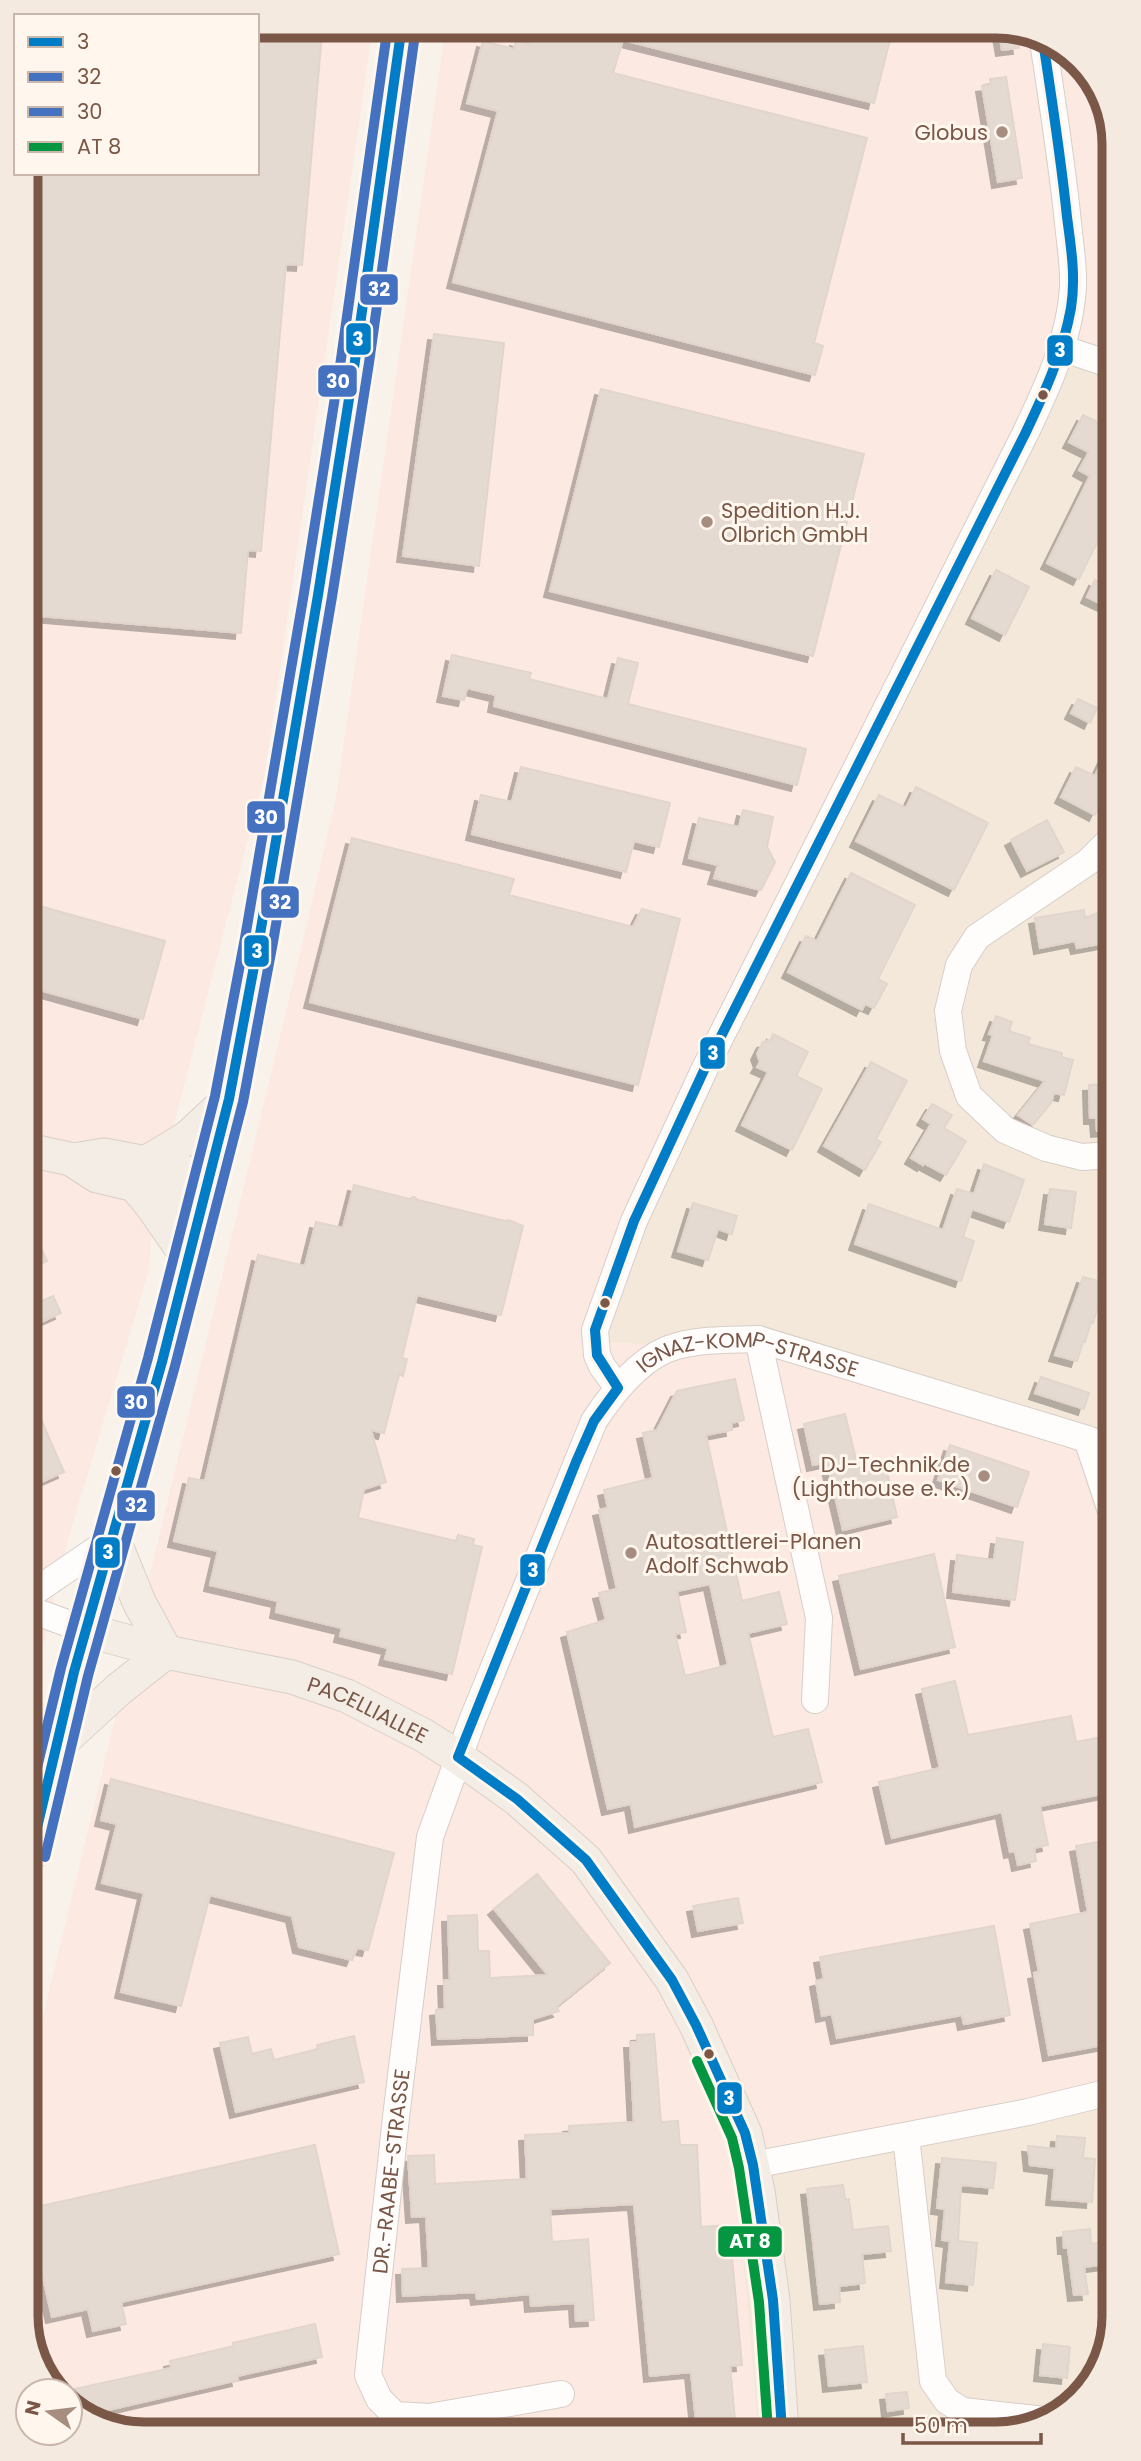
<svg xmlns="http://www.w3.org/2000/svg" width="1141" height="2461" font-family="Poppins,sans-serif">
<defs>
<filter id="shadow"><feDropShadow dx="-6" dy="6" stdDeviation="0" flood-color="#0004"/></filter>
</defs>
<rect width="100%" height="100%" fill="#f8f2eb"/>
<path fill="#f4e8da" d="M1070,352L1109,377L1113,1570L1076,1450L595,1341V1330L762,973Z
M1114,2101L1115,2317L1090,2388L1035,2428L758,2430L735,2168Z"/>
<path fill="#fce9e1" d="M1004,27L1068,51L1108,106L1109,377L1071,353L762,973L628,1262L596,1341L786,1354L1077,1450L1113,1570L1114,2101L735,2168L758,2430L137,2434L73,2410L70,2406V2391H59L33,2355L32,2062L300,954L336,798L445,32Z
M372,33L265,773L173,1128L151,1235L149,1270L68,1539L31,1696L27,173H257V34Z"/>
<path fill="#e5dad2" stroke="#e2d5cc" stroke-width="2" fill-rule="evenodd" filter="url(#shadow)" d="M998,27L1016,31L1019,48L1002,50Z
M893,28L874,103L623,40L613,73L867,138L814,343L823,346L815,375L453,282L498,111L467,103L483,41L514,49L516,40L529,44L531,31Z
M322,33L302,265L286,264L261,551L248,550L241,633L28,615L27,173H257V34Z
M1006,77L1022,178L998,182L982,86L991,85L990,79Z
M434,334L504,343L479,566L403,556Z
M601,389L864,454L813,656L550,591Z
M1083,415L1109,428L1110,516L1079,579L1047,563L1090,476L1079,470L1089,452L1069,442Z
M996,570L1029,587L1005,635L972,618Z
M1095,580L1110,588V608L1087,597Z
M452,655L531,673L529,679L608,699L618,658L638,663L628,704L806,749L797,785L494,706L496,695L467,688L464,700L443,696Z
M1078,699L1097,708L1090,723L1071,713Z
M1110,745V784L1095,815L1061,797L1076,767L1095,776Z
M521,767L670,803L659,847L634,841L626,872L472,834L481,795L512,802Z
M916,787L988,823L954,890L856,841L879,795L906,808Z
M743,810L773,817L767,847L775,862L761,890L714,878L718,865L689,858L699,818L739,827Z
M1047,820L1064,852L1027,871L1011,840Z
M352,838L514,879L509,895L633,927L642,909L680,919L638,1085L310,1002Z
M851,873L915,905L878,979L887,984L874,1008L865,1004L862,1010L788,972L806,936L817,941Z
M29,903L165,941L143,1019L29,987Z
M1111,908V942L1077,948L1075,941L1040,948L1035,918L1084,910L1085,918Z
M996,1016L1012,1022L1009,1031L1030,1038L1028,1044L1062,1053L1061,1057L1073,1060L1064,1095L1054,1093L1051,1103L1033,1125L1018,1115L1045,1081L984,1061L993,1035L989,1034Z
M773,1034L808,1052L796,1076L822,1089L792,1150L742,1125L768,1072L757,1067L760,1062L757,1054L763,1042L771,1040Z
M871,1062L907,1081L876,1139L881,1142L865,1170L824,1146Z
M1111,1084V1130L1097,1131L1096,1118H1090L1089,1085Z
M932,1104L952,1115L944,1128L966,1141L946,1175L924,1163L923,1165L911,1158L931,1124L923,1119Z
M984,1164L1024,1180L1009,1222L972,1209L963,1237L974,1241L961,1281L855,1244L869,1204L943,1230L957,1189L974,1194Z
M354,1185L409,1199L414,1197L418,1200L505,1221L509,1220L523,1226L501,1315L417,1295L402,1358L407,1359L403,1376L399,1374L384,1433L371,1430L386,1482L364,1489L358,1518L456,1541L458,1535L474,1539L473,1545L482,1547L452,1674L385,1659L388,1648L340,1636L342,1628L276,1612L278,1601L210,1585L218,1551L174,1541L189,1478L205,1481L258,1255L305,1266L316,1222L343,1228Z
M1050,1189L1076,1192L1071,1228L1045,1224Z
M693,1203L737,1216L732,1234L718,1229L708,1260L678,1251Z
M30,1223L47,1261L30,1269Z
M1083,1277L1106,1283L1100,1304L1099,1303L1093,1323L1091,1322L1085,1342H1083L1077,1361L1055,1355Z
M53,1296L61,1313L30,1327V1306Z
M1041,1377L1089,1393L1084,1409L1035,1393Z
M735,1379L744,1420L731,1423L732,1430L706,1435L742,1601L779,1592L787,1624L748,1633L773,1737L808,1729L822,1782L635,1827L631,1804L608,1809L567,1632L606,1620L599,1593L617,1589L599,1510L608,1508L604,1490L653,1478L643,1433L657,1430L677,1391ZM710,1584L728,1665L685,1676L675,1634L686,1632L677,1591Z
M30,1394L64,1472L30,1487Z
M845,1414L858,1468L885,1462L897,1517L843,1530L827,1462L813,1465L804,1424Z
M950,1445L1029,1472L1017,1507L938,1480Z
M997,1538L1023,1542L1015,1600L953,1592L957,1555L994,1560Z
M934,1554L955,1647L861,1669L839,1576Z
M955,1681L968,1735L1071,1716L1076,1742L1113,1735V1792L1040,1806L1048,1845L1034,1848L1036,1861L1018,1865L1015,1851L1010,1852L1002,1812L892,1838L879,1782L940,1768L922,1689Z
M111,1779L394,1853L368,1950L357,1948L352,1960L299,1947L292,1916L210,1895L181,2006L121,1992L144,1893L102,1883L117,1824L101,1820Z
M1113,1839L1114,2043L1049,2055L1034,1973L1039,1972L1030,1924L1088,1912L1076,1846Z
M537,1874L610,1963L556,2007L559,2011L533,2019V2035L438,2039L436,2010L445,2009L444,1980H450L448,1916L477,1915L478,1951H489L490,1978L548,1975L494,1909Z
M738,1898L743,1923L698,1931L693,1906Z
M994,1926L1010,2015L964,2024L962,2015L837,2038L832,2014L822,2016L816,1981L824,1979L820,1957Z
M654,2034L661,2122L678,2121L680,2145H697L701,2227L729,2225L742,2365L730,2366L736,2430L697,2431L691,2372L650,2376L634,2204L550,2209L552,2242L588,2239L594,2320L576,2321L575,2303L531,2306L530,2294L477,2299L476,2292L403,2296L402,2269L429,2268L426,2216L412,2217L408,2156L434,2155L435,2184L527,2179L525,2135L570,2133L569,2126L634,2122L630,2042H637V2035Z
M354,2036L364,2082L236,2112L220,2043L248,2037L252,2054L271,2049L274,2060L318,2049L317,2045Z
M1057,2136L1085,2138L1083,2158L1095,2159L1092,2202L1052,2199L1055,2168L1030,2165L1028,2146L1056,2149Z
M315,2145L339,2254L121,2302L126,2324L93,2331L88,2309L52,2317L32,2229V2208Z
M942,2158L996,2163L993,2188L961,2185L958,2241L977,2243L973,2285L946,2282L950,2241L942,2240L945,2209L937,2208Z
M843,2185L845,2200L849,2199L853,2230L888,2226L891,2251L862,2254L865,2283L839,2286L840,2302L820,2304L807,2189Z
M1090,2229L1091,2244L1115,2241V2263L1084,2267L1088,2294L1074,2295L1068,2248H1064L1063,2232Z
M315,2324L322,2357L237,2376L238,2380L87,2415L73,2410L70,2406V2390L171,2368L170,2361L234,2346L233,2343Z
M1043,2344L1070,2347L1067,2378L1040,2375Z
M863,2346L867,2382L829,2386L825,2350Z
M907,2392L909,2408L888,2411L886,2394Z"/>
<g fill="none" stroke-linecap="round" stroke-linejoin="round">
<defs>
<g id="minor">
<path d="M1061,348L1109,364"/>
<path d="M1110,840L1088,862L977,937L959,965L948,1011L953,1051L969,1096L1005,1130L1046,1148L1082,1157L1111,1155"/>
<path d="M758,1339L819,1618L815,1700"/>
<path d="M618,1388L602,1366L597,1355L595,1330L634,1221L706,1066L1025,434C1047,388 1070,339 1073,287C1074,266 1070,244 1068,223C1062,162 1052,101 1043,41"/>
<path d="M1087,1439L1112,1514"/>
<path d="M31,1594L113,1538"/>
<path d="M31,1610L86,1630"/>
<path d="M906,2136L933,2381L947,2401L963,2411L1046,2420"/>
<path d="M753,2165L1028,2112L1114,2091"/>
<path id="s1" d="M561,2394L429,2417L395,2415L379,2399L368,2375L396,2117L430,1837L472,1721L594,1421C613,1392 642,1355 677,1346C703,1339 731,1340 758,1339L1087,1439L1112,1449"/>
</g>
<g id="major">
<path d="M29,1150L74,1160L104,1155L168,1167L184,1172L207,1190"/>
<path d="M74,1161L97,1176L182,1196L207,1190"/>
<path d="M147,1162L187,1138L229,1099"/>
<path d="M135,1185L152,1206L189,1259"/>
<path d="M113,1538L139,1602L166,1652"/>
<path id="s2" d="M86,1630L166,1652L292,1677L347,1696L423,1735L458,1757L517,1799L586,1860L672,1980L696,2025L745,2133L758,2191L773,2300L782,2430"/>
<path d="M55,1748L119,1689L166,1652"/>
<path d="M31,1854L74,1672L162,1362L229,1099L259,940L318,595L355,361L401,32"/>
</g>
</defs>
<use href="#minor" stroke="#d7cec8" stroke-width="28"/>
<use href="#major" stroke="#dacfc8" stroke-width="35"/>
<use href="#minor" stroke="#fefdfc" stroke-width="26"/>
<use href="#major" stroke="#f3ede5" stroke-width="33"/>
<defs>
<path id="bus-1" d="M618,1388L597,1355L595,1330L634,1221L706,1066L1025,434C1044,394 1063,353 1071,308C1076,277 1071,247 1067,217C1061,158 1052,100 1043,41
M458,1757L517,1799L586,1860L672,1980L696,2025L745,2133L753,2165L773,2300L782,2430
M458,1757L576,1462L594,1421L618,1388
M31,1853L74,1672L162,1362L229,1099L259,940L318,595L355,361L401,32"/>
<path id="bus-2" d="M45,1857L88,1676L175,1366L243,1102L273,942L332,597L369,363L415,34"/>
<path id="bus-3" d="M31,1793L61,1668L148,1358L215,1096L245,938L304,593L341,359L387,32"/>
<path id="bus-4" d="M697,2061L732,2138L739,2168L759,2302L768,2430"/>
</defs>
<use href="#bus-1" stroke="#fff7ed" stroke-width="16"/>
<use href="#bus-2" stroke="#fff7ed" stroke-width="16"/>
<use href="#bus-3" stroke="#fff7ed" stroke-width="16"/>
<use href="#bus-4" stroke="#fff7ed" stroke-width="16"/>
<use href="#bus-1" stroke="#007dc6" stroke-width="10"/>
<use href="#bus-2" stroke="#4472c1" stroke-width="10"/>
<use href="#bus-3" stroke="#4472c1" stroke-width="10"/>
<use href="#bus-4" stroke="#059641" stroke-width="10"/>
</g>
<g fill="#a68d80" stroke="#fff7ed" stroke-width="2.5">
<circle cx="1002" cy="132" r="7"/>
<circle cx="707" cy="522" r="7"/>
<circle cx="984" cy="1476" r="7"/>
<circle cx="631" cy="1553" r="7"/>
</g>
<g fill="#7a5747" stroke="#fff7ed" stroke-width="2.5">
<circle cx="1043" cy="395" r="6"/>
<circle cx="605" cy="1303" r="6"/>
<circle cx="116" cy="1471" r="6"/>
<circle cx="709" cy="2054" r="6"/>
</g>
<g text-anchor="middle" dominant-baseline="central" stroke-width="6" stroke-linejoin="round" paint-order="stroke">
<g font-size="21" fill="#7a5747" stroke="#fff7ed" text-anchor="end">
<text x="988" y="132">Globus</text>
<text x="721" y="510" text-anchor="start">Spedition H.J.<tspan x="721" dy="24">Olbrich GmbH</tspan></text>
<text x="970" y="1464">DJ-Technik.de<tspan x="970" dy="24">(Lighthouse e. K.)</tspan></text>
<text x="645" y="1541" text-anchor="start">Autosattlerei-Planen<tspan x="645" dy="24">Adolf Schwab</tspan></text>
</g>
<g font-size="21" fill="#7a5747" stroke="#fff7ed">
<text stroke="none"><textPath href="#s1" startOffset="1391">IGNAZ-KOMP-STRASSE</textPath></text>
<text stroke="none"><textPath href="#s2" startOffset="294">PACELLIALLEE</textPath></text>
<text stroke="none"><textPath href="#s1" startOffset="422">DR.-RAABE-STRASSE</textPath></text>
</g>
</g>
<path d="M0 0H1141V2461H0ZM144 38H996A106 106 0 0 1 1102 144V2316A106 106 0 0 1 996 2422H144A106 106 0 0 1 38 2316V144A106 106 0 0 1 144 38Z" fill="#f4eae0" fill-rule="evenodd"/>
<path fill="none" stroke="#7a5747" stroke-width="9" d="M144 38H996A106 106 0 0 1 1102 144V2316A106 106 0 0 1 996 2422H144A106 106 0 0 1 38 2316V144A106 106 0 0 1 144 38Z"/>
<g stroke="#fff7ed" stroke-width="2.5">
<rect x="359" y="273" width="40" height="33" rx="7" fill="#4472c1"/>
<rect x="345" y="322" width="27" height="34" rx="7" fill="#007dc6"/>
<rect x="1046" y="334" width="28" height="33" rx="7" fill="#007dc6"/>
<rect x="317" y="364" width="41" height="34" rx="7" fill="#4472c1"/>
<rect x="246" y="800" width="40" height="34" rx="7" fill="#4472c1"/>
<rect x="260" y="885" width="40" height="34" rx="7" fill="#4472c1"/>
<rect x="243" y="934" width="27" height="34" rx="7" fill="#007dc6"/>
<rect x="699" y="1036" width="27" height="34" rx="7" fill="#007dc6"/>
<rect x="116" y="1385" width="40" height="34" rx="7" fill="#4472c1"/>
<rect x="116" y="1489" width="40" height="33" rx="7" fill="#4472c1"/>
<rect x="94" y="1536" width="27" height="33" rx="7" fill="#007dc6"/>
<rect x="519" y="1553" width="27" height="34" rx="7" fill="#007dc6"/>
<rect x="716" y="2081" width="27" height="34" rx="7" fill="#007dc6"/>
<rect x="717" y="2225" width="66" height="33" rx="7" fill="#059641"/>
</g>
<g font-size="19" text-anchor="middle" font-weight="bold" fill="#fff">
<text x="379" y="296">32</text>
<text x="358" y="346">3</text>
<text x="1060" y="357">3</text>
<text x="338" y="388">30</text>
<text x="266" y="824">30</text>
<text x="280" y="909">32</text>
<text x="257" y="958">3</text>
<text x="713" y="1060">3</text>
<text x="136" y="1409">30</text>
<text x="136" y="1512">32</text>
<text x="108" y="1559">3</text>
<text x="533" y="1577">3</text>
<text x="729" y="2105">3</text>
<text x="750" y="2248">AT 8</text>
</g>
<rect x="14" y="14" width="245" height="161" fill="#fff7ed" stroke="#cab7ab" stroke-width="2"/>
<rect x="28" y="37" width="35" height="10" fill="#007dc6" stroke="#cab7ab" stroke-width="2"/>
<text x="77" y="49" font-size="21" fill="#7a5747">3</text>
<rect x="28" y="72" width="35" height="10" fill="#4472c1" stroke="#cab7ab" stroke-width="2"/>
<text x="77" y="84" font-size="21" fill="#7a5747">32</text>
<rect x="28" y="107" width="35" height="10" fill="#4472c1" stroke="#cab7ab" stroke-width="2"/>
<text x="77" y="119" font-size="21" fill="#7a5747">30</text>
<rect x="28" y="142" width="35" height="10" fill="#059641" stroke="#cab7ab" stroke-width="2"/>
<text x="77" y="154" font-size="21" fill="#7a5747">AT 8</text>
<g transform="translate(49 2412) rotate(284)"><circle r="33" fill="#fff7ed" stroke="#cab7ab" stroke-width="2"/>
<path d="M0-5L12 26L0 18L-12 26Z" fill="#a68d80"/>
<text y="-10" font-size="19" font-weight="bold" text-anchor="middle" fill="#7a5747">N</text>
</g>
<path d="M903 2433v10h138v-10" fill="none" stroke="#7a5747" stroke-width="3.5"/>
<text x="914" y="2433" font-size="21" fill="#7a5747" stroke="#fff7ed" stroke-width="5" paint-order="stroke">50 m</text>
</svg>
